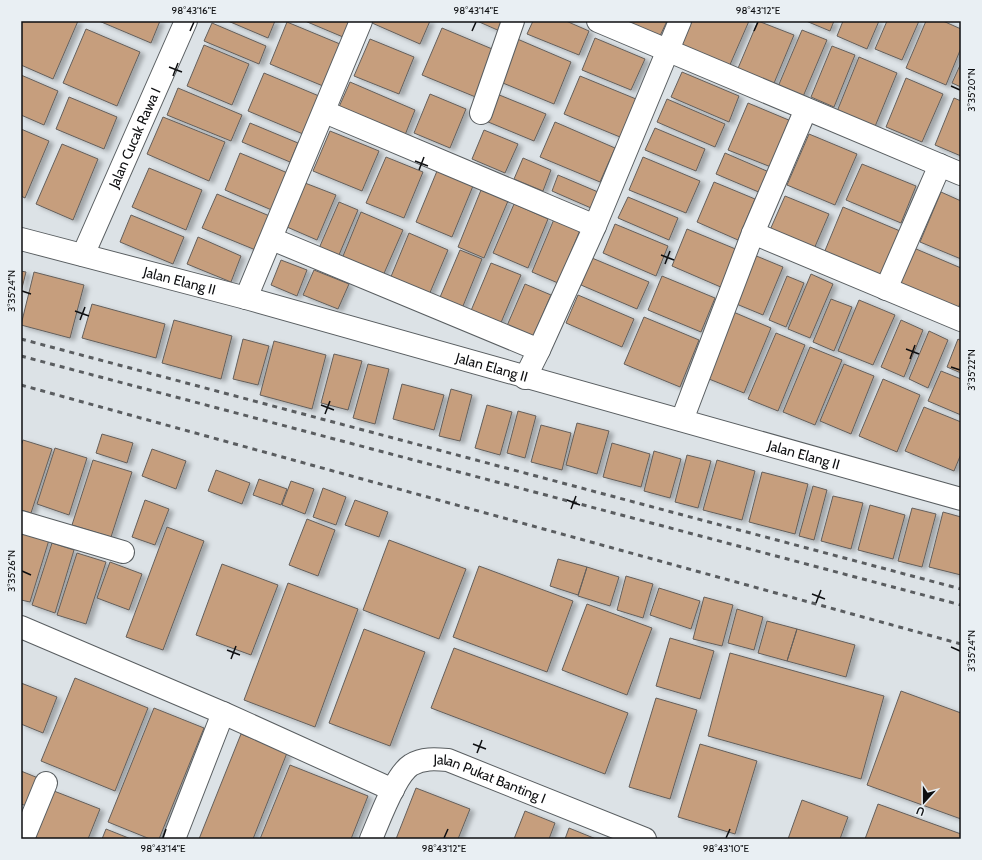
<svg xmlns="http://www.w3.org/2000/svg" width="982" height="860" font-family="Cabin,sans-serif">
<defs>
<filter id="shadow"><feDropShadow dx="4.5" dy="2.5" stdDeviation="2" flood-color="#0004"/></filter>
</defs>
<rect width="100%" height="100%" fill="#dce2e6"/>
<path fill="#c69e7d" stroke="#645f5b" filter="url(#shadow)" d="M21,21H78L53,79L21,65Z
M99,21H160L151,43Z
M228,21H275L268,38Z
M305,21H350L343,37Z
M373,21H430L420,44L372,23Z
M477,21H507L502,32Z
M533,21H566L589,31L579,55L527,34Z
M628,21H667L659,38L627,25Z
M692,21H749L729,67L681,47Z
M758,21L794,35L772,88L736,73Z
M806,21H834L830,31Z
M843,21H879L867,49L837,36Z
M887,21H919L902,60L875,49Z
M926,21H943L961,29V48L946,85L906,68Z
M287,22L340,44L323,86L270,64Z
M212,23L266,46L259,64L204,41Z
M442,28L497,51L478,98L422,75Z
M86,29L140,52L117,106L63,83Z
M802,30L827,40L802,99L777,89Z
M515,38L571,62L554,104L498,81Z
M595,38L645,59L631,90L582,70Z
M370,39L414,57L399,94L354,76Z
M204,45L249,64L232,105L187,86Z
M832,46L855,55L834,107L811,97Z
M859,57L897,73L874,129L836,114Z
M961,63V87L952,83Z
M682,72L739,96L729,122L671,97Z
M264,73L319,96L303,134L248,111Z
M21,75L58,91L44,125L21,115Z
M580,76L636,99L620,137L564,114Z
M906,78L943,94L922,142L886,127Z
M350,82L415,110L405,135L339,107Z
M178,88L242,115L231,141L167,115Z
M492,92L546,114L534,141L481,119Z
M430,94L466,109L450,148L414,133Z
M69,97L117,117L104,149L56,129Z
M954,98L961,101V156L935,145Z
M667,99L725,124L715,147L657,122Z
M748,103L791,121L771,167L728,150Z
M163,117L225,142L209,181L147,154Z
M555,122L615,148L600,182L540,157Z
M250,123L298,143L290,162L242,142Z
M655,128L705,149L696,171L645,150Z
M21,129L49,141L25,198L21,196Z
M484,130L518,144L505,173L472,159Z
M330,131L379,151L362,191L313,171Z
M809,134L857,154L835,205L787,185Z
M62,144L98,159L73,220L36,204Z
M240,153L290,174L274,211L225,190Z
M725,153L769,172L761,193L716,174Z
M386,157L423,172L404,218L366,203Z
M643,157L700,181L686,213L629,190Z
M523,158L551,170L543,191L514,179Z
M862,164L916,186L901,223L846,200Z
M149,168L202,190L186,230L132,207Z
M437,171L473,186L452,237L416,222Z
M558,175L598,192L591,208L552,191Z
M714,182L755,199L738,240L697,222Z
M305,183L336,195L317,240L287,227Z
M481,190L508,201L484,258L458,247Z
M941,192L961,201V259L920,242Z
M217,194L272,217L258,251L202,228Z
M785,196L829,214L814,249L770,230Z
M628,197L678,218L669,240L618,218Z
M339,202L358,210L336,262L317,253Z
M514,204L548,219L528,268L493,253Z
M843,207L900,231L881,277L824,253Z
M361,212L403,230L382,278L341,261Z
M557,212L583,223L558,283L532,272Z
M131,215L184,237L173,264L120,242Z
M615,224L668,246L656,276L603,253Z
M687,229L738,250L723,288L672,266Z
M409,233L448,250L429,295L390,279Z
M198,237L241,256L231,282L187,264Z
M909,246L961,268V301L957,311L893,284Z
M460,250L482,259L461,311L438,302Z
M754,255L783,267L763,315L734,303Z
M592,258L649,282L637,309L581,285Z
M281,260L307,270L297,296L271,285Z
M491,263L521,275L500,325L470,313Z
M314,270L349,284L338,309L303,295Z
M21,271L26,272L21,292Z
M34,272L84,285L70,338L21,325Z
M811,274L833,284L810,338L788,329Z
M662,276L715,298L701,332L648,310Z
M787,276L804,283L786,327L769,320Z
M525,284L551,295L532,339L506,328Z
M578,295L634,319L622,347L566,323Z
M831,299L852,307L834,351L813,342Z
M859,300L895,315L873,365L838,351Z
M92,304L165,324L156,358L82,338Z
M731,311L771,328L744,393L704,377Z
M644,317L699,340L680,387L624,364Z
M174,320L232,336L221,379L162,363Z
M901,320L923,330L904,377L881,367Z
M929,331L948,340L928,388L909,379Z
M776,333L805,345L778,411L748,399Z
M243,339L269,346L258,385L233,379Z
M958,339L961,341V373L947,367Z
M274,341L326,355L312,409L260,395Z
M810,347L842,360L815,425L783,412Z
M334,354L362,361L348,410L321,403Z
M368,364L389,369L375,424L353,418Z
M844,364L874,376L851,434L820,421Z
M941,371L961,379V415L928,401Z
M883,379L920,395L897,452L859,436Z
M402,384L444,395L434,430L393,419Z
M451,389L472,395L460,441L439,436Z
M487,405L512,412L500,455L475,448Z
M924,407L961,422V454L954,471L905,451Z
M518,411L536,416L525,458L507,453Z
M577,423L609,431L597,474L566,465Z
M541,425L571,433L562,470L531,462Z
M102,434L133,443L127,463L96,453Z
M23,440L52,449L31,513L21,510V446Z
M612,443L650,454L641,487L603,477Z
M55,448L87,458L69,515L37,504Z
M152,449L186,461L176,489L142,476Z
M654,451L681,459L670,498L644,491Z
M687,455L711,461L698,508L675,502Z
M93,460L132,472L111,537L72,525Z
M717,460L755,471L742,520L703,510Z
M216,470L250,483L242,504L208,491Z
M762,472L808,484L795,534L749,522Z
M259,479L287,489L281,505L253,495Z
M291,481L314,489L305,514L282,505Z
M813,486L827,490L814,540L799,536Z
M323,488L346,497L336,525L313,517Z
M833,496L863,503L851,549L821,541Z
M145,500L169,509L155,545L132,537Z
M355,500L388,512L379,537L345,525Z
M870,505L905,515L893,559L858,550Z
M912,508L936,514L922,567L898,561Z
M943,512L961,517V575L929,567Z
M307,519L335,530L318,576L289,565Z
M167,527L204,541L163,650L126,637Z
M21,531L49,540L30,602L21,600Z
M389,540L466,569L439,639L363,610Z
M52,543L74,550L55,613L32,605Z
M77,553L106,562L86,624L57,615Z
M558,559L587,567L578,595L550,586Z
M110,562L142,574L129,610L97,598Z
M222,564L278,585L251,655L196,635Z
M479,566L573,601L547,672L453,637Z
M587,567L619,577L610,606L578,596Z
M626,576L653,584L643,618L617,610Z
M288,583L358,609L315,727L244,700Z
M659,588L700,601L691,629L650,615Z
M704,597L733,605L722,646L693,639Z
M587,604L652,628L627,695L562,670Z
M737,609L763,617L754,650L728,643Z
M767,621L797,629L787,661L758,653Z
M364,629L425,652L390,746L329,723Z
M797,629L855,645L846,677L787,661Z
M670,638L714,651L700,699L656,686Z
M454,648L628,713L605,774L431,708Z
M730,653L884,696L861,779L708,736Z
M75,678L148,708L115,791L41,761Z
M21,683L57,697L43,733L21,724Z
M901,691L961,713V819L867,785Z
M656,698L697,710L670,799L629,787Z
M154,708L204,728L159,839H150L108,822Z
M241,734L287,753L253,839H199Z
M700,744L757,761L735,834L678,817Z
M290,765L368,796L351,839H260Z
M21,771L43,780L32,808L21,804Z
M416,788L470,809L458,839H396Z
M54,791L100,809L88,839H35Z
M802,800L848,817L840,839H788Z
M878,804L961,834V839H865Z
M525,811L555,823L549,839H514Z
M569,828L596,839H565Z
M106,829L131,839H102Z"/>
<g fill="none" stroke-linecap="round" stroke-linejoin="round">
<defs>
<g id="minor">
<path d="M598,21L961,174"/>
<path d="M325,112L595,226"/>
<path d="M481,113L513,21"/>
<path d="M753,233L961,320"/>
<path id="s1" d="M21,239L246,298L961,499"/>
<path d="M272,239L539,350"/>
<path id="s2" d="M83,255L186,21"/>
<path d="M886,289L940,165"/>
<path d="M246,298L361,21"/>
<path d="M525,378L539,350L595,226L680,21"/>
<path d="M682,420L753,233L806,109"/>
<path d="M21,522L123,552"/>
<path d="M21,627L223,713L393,790"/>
<path d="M23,839L46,783"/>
<path d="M174,839L223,713"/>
<path id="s3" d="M371,839C379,821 395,775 411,765C423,758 435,759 448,760L645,839"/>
</g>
</defs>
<use href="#minor" stroke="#595e61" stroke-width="24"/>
<use href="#minor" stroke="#fff" stroke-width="22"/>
<path stroke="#5a5d60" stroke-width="3" stroke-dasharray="5 5" stroke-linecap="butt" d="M21,339L961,589
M21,356L961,605
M21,385L961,644"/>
</g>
<path fill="none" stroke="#0d0e10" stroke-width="1.5" d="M190,31L194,22M472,31L476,22M754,31L758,22M169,67L182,72M173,76L178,63M951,86L960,90M415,161L428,166M419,170L424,157M661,255L674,260M665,264L670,251M22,291L31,294M75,311L89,316M80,320L85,307M906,349L919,354M910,359L915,345M951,367L960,370M321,405L334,410M325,414L330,401M567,500L580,505M571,509L576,496M22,571L31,575M812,594L825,599M816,603L821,590M951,647L960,651M227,650L240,655M231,659L236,646M473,744L486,749M477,753L482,740M163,838L166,829M444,838L448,829M726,838L730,829"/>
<g text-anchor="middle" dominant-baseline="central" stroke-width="3" stroke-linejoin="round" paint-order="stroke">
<g font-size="14" fill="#0d0e10" stroke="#e9eff3">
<text stroke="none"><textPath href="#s2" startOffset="128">Jalan Cucak Rawa I</textPath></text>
<text stroke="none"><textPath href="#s1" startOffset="164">Jalan Elang II</textPath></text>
<text stroke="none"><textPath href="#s1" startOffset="488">Jalan Elang II</textPath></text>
<text stroke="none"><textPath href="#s1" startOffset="812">Jalan Elang II</textPath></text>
<text stroke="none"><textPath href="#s3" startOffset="168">Jalan Pukat Banting I</textPath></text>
</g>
</g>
<rect width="982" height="860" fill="none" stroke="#e9eff3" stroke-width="44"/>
<g transform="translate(924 802) rotate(201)" stroke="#e9eff3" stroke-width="3" paint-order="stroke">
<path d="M0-3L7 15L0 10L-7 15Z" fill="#0d0e10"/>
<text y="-6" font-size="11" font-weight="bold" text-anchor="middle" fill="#0d0e10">U</text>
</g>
<rect x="22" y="22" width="938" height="816" fill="none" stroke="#0d0e10" stroke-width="1.5"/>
<g font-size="10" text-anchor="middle" fill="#0d0e10">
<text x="194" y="14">98°43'16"E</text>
<text x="476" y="14">98°43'14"E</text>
<text x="758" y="14">98°43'12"E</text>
<text transform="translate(971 90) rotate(-90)" y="4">3°35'20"N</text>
<text transform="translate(11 291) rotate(-90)" y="4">3°35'24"N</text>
<text transform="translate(971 370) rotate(-90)" y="4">3°35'22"N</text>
<text transform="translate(11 571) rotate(-90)" y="4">3°35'26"N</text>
<text transform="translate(971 651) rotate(-90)" y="4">3°35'24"N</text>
<text x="163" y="852">98°43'14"E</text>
<text x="444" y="852">98°43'12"E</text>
<text x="726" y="852">98°43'10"E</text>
</g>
</svg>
